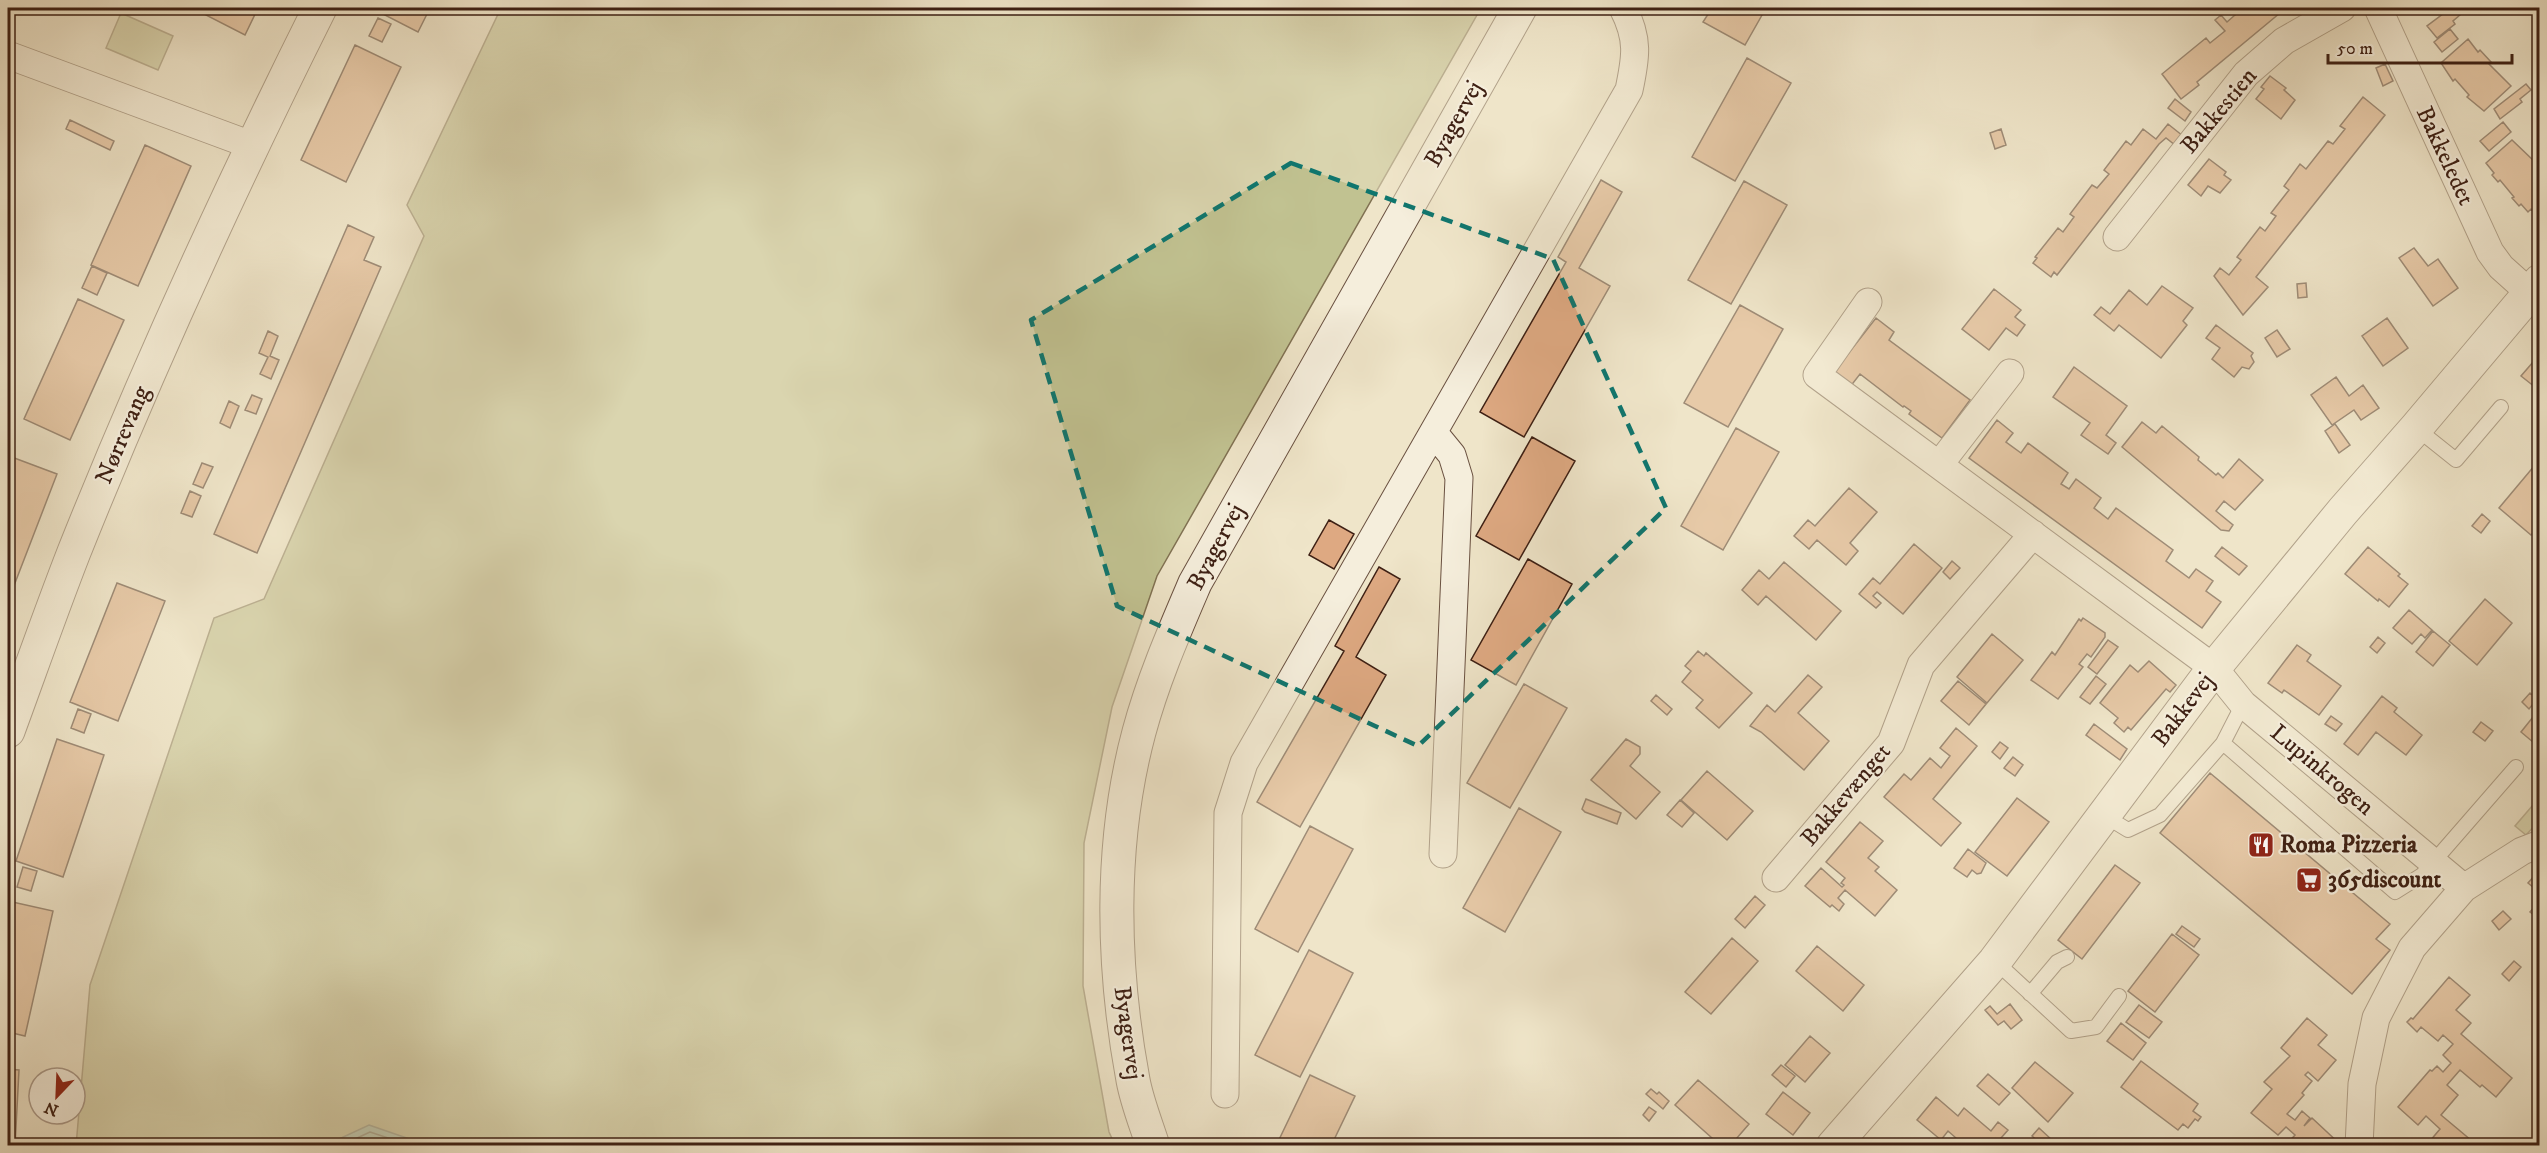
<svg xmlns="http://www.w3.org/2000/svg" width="2547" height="1153" font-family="'IM FELL DW Pica',serif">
<rect width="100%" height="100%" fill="#efe5c9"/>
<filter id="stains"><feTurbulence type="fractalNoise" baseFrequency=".00333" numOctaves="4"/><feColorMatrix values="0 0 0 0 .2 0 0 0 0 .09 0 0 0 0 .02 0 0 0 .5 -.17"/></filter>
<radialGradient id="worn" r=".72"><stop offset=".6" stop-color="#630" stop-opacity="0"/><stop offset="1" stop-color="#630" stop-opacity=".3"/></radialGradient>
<path fill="#c1c291" stroke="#807152" stroke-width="1.5" d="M501,8H1481L1157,576L1112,707L1084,843L1083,986L1109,1132L1115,1145L76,1146L90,985L214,618L264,599L424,236L407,205Z
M121,13L173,36L158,70L106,48Z
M2539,798V821L2526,835L2515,826Z"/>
<path fill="#9bc0b0" stroke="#768072" stroke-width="1.5" d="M369,1125L427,1145H326Z"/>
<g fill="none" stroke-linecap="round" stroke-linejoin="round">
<path stroke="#6c7062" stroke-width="1.5" d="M340,1146L370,1132L412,1146"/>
</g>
<path fill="#dea982" stroke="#3e2014" stroke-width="1.5" d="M202,8H258L245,35L200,12Z
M376,8H430L418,32L375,10Z
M1712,8H1766L1745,45L1703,22Z
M2243,8H2286L2197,82L2199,85L2181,99L2162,74L2206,38L2210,43L2225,31L2215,20L2221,15L2227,22Z
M2451,8H2454L2460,15L2453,21L2455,24L2437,38L2427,26Z
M378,18L391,24L382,42L369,36Z
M2450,29L2458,39L2442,52L2434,42Z
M2468,39L2478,52L2480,50L2491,62L2488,63L2511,86L2484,111L2467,97L2469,95L2455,79L2453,81L2441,63Z
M355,45L401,67L346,182L301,160Z
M1747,58L1791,83L1735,181L1692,157Z
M2385,64L2393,81L2383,86L2376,68Z
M2270,76L2286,88L2284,90L2295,100L2281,119L2256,99L2264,89L2261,87Z
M2526,84L2531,90L2520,99L2522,102L2500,119L2494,109Z
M2363,97L2385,115L2256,277L2268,287L2243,315L2214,276L2220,268L2229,275L2241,260L2237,257L2260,227L2265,231L2276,216L2271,213L2289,190L2284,186L2300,164L2306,169L2328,141L2333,144L2345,129L2340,126Z
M2175,99L2191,112L2185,121L2168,108Z
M70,120L114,141L110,150L66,129Z
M2503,122L2511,132L2489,151L2480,141Z
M2168,124L2183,136L2175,145L2166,138L2159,144L2057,275L2054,272L2051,277L2033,263L2037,258L2035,257L2058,228L2063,232L2074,217L2070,214L2092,185L2097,188L2109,174L2104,170L2126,141L2131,145L2143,129L2156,139Z
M2001,129L2006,145L1995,149L1990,133Z
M2512,140L2537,164L2534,166L2540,172L2539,218L2531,209L2528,212L2521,204L2519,206L2512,198L2514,197L2500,180L2498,182L2492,175L2494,173L2486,163Z
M145,145L191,166L138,286L91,265Z
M2209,159L2226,172L2224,175L2231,180L2220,193L2208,186L2201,196L2188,185Z
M1601,180L1622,192L1579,268L1610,286L1524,437L1480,412L1566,262L1558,257Z
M1744,181L1787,205L1731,304L1688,280Z
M348,225L374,237L364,260L381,267L257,553L214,534Z
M2414,248L2428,266L2438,259L2458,288L2433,306L2399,258Z
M92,266L107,273L97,295L82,288Z
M2306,283L2307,297L2298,298L2297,284Z
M2162,286L2193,308L2183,321L2187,325L2161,358L2119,325L2114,331L2094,315L2101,307L2110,314L2129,290L2147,305Z
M1994,289L2021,310L2015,317L2025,325L2017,336L2006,328L1989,350L1962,329Z
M78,299L124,320L70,440L24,419Z
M1740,305L1783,329L1728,427L1684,403Z
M1876,318L1894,332L1889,340L1970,400L1942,438L1909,414L1911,411L1904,406L1903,407L1860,374L1850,387L1833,373Z
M2387,318L2408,348L2383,366L2362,336Z
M2216,325L2253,353L2251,356L2254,362L2249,369L2242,367L2234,377L2212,359L2220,348L2206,338Z
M2277,330L2290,349L2277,357L2265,338Z
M268,331L278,336L270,356L279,360L271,379L260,374L268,357L259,353Z
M2540,354V391L2521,376Z
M2074,367L2127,406L2106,435L2116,443L2108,454L2081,435L2090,423L2053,397Z
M2336,377L2349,396L2363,385L2379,408L2361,420L2354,410L2332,425L2311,395Z
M252,395L262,399L256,414L245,410Z
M229,401L239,406L230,428L220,423Z
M1997,420L2013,433L2006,442L2021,453L2028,443L2068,473L2061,484L2069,489L2076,479L2101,498L2094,508L2108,519L2116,508L2173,550L2166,561L2189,578L2196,569L2213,581L2206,591L2221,602L2202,628L1969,458Z
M2142,422L2156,433L2162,426L2199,457L2198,460L2216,475L2218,473L2223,478L2239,459L2263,480L2235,510L2224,501L2216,511L2233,525L2229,531L2221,530L2122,447Z
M2335,424L2350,445L2339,453L2325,431Z
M1736,428L1779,452L1723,550L1681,526Z
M1532,437L1575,461L1519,560L1476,536Z
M9,456L57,474L10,596L8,595Z
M2540,459V535L2535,531L2531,535L2499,508Z
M202,463L213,467L203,488L193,484Z
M1849,488L1877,512L1850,543L1858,551L1846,565L1817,540L1809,549L1794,536L1808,520L1815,526Z
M190,491L201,496L192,517L181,513Z
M2482,514L2490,521L2481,533L2472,526Z
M1329,520L1354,534L1334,569L1309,555Z
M1914,544L1942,568L1903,614L1877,592L1873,596L1881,603L1876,608L1859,594L1873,578L1880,584Z
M2222,547L2247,566L2239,575L2215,556Z
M2368,547L2400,574L2398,576L2408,584L2389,607L2379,599L2378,601L2345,574Z
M1528,559L1572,584L1516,685L1471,660Z
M1952,561L1960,568L1950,579L1943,572Z
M1784,562L1841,611L1816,640L1766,596L1758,605L1742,590L1759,570L1769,579Z
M1379,567L1400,579L1356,657L1386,675L1300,827L1257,802L1344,651L1335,646Z
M117,583L165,601L118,721L70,702Z
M2485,599L2512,623L2477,665L2449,641Z
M2409,610L2432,630L2425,638L2421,634L2412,644L2393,628Z
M2083,618L2105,633V637L2091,657L2087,654L2079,664L2083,667L2058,699L2031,680L2052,652L2055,655L2079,619L2081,621Z
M2433,631L2450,645L2433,666L2416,652Z
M1992,634L2023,660L1987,703L1957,677Z
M2378,637L2385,643L2377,653L2370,647Z
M2108,640L2118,647L2097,674L2088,667Z
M2297,645L2311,655L2307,661L2341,686L2319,715L2284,690L2282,693L2268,683Z
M1698,651L1704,656L1706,653L1752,693L1719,728L1696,708L1703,700L1682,682L1691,671L1685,666Z
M2149,661L2176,685L2170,692L2166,689L2131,730L2128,727L2124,732L2114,723L2118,718L2100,703L2130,665L2138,672Z
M1808,675L1822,687L1798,713L1829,741L1804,770L1761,732L1750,726L1767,705L1775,712Z
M2096,676L2106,684L2090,704L2080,697Z
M1958,681L1986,704L1969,725L1941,701Z
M1524,684L1567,708L1510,808L1467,783Z
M2530,693L2537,699L2529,709L2522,702Z
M1656,695L1672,709L1667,715L1651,701Z
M2382,696L2397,708L2394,712L2422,735L2406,755L2376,732L2358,755L2344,744Z
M78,709L91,714L84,733L71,728Z
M2537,712L2540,714V748L2521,732Z
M2331,716L2342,724L2336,731L2325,724Z
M2481,722L2493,731L2485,741L2473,732Z
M2094,724L2127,749L2120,760L2086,735Z
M1956,728L1977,746L1933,799L1961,823L1941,846L1884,797L1904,774L1911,780L1930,758L1941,768L1950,756L1940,748Z
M57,739L104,755L63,877L16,861Z
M1626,739L1640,747V754L1630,766L1660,792L1636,819L1591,780Z
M2000,742L2008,748L2000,759L1992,752Z
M2013,757L2023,765L2015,776L2004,768Z
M1707,771L1753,811L1727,840L1681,800Z
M2210,773L2390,924L2376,939L2390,950L2352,994L2160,833Z
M2017,798L2049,822L2007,876L1975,852Z
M1586,799L1621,813L1617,824L1585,812L1582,809Z
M1680,800L1694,813L1682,827L1667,815Z
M1519,808L1561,832L1505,932L1463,908Z
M1860,822L1883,841L1868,858L1879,867L1875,871L1897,890L1875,916L1845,890L1838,898L1844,904L1839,911L1832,905L1830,907L1805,886L1821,868L1842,887L1844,885L1841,883L1845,878L1826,862Z
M1310,826L1353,849L1298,952L1255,929Z
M1968,849L1986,863L1981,873L1977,874L1972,870L1967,877L1954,868Z
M2115,865L2140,883L2082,959L2058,940Z
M23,867L37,871L31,891L17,887Z
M2536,874L2540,877V893L2528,883Z
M1755,896L1765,905L1745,928L1735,919Z
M8,901L53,911L25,1036L8,1032Z
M2540,901V920L2530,912Z
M2503,911L2511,919L2499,930L2492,921Z
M2182,926L2200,939L2194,947L2176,934Z
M2172,934L2199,955L2155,1012L2128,991Z
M1732,938L1758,961L1711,1014L1685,992Z
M1817,946L1864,985L1843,1011L1796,971Z
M1309,950L1353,973L1300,1077L1255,1055Z
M2514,961L2521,967L2509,981L2502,974Z
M2449,977L2470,995L2456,1010L2471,1023L2461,1034L2512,1078L2496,1097L2482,1085L2480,1087L2460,1070L2447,1085L2458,1095L2441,1115L2478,1146H2436L2430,1141L2440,1129L2426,1116L2418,1125L2398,1107L2430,1070L2432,1071L2437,1066L2443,1072L2451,1063L2443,1055L2453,1044L2443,1035L2438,1041L2421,1027L2417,1032L2407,1022L2411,1018L2413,1019Z
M2010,1004L2022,1020L2011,1029L2004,1021L1998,1025L1985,1010L1990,1006L1997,1014Z
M2139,1005L2162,1022L2149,1038L2126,1022Z
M2307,1018L2327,1035L2318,1045L2336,1060L2318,1081L2308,1072L2305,1075L2312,1081L2302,1093L2304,1095L2287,1114L2295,1120L2302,1111L2310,1118L2304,1126L2312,1118L2342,1146H2285L2295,1135L2286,1127L2278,1135L2251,1113L2272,1089L2264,1082L2290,1056L2281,1048Z
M2121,1023L2146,1043L2133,1060L2107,1041Z
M1810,1036L1830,1053L1805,1082L1785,1065Z
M2141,1061L2198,1104L2193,1111L2201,1117L2198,1121L2195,1119L2188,1128L2183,1124L2178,1130L2121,1087Z
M2035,1062L2073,1093L2048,1122L2012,1088Z
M1781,1065L1795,1076L1786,1087L1772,1075Z
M8,1069L19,1070L15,1146H8Z
M1988,1074L2010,1093L1999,1105L1977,1086Z
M1310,1075L1355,1096L1331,1146H1276Z
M1698,1080L1749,1124L1730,1146H1721L1675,1105Z
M1651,1089L1657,1094L1659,1092L1669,1101L1663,1109L1646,1094Z
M1783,1092L1810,1113L1793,1135L1766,1114Z
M1936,1097L1958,1116L1964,1108L1991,1131L1998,1122L2008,1130L1994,1146H1950L1956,1138L1948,1131L1941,1140L1917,1120Z
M1649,1107L1656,1112L1649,1121L1643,1115Z
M2039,1128L2052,1140L2047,1146H2043L2032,1136Z"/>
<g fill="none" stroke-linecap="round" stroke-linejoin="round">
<defs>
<path id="service" d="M2416,428L2456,460L2501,407
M2243,704L2223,743L2395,892L2422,875L2516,767
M2105,816L2128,830L2160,815L2223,743
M1995,961L2071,1031L2096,1027L2119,996
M2030,994L2057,962L2067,957"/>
<path id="minor" d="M2378,8L2490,252L2501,267L2530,293
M8,55L251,145
M2117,237L2246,74L2284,41L2342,8
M1868,302L1817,375L2214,668L2243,704L2464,888
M1434,433L1452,455L1459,478L1443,854
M1939,465L2010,373
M1776,878L1891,743L1921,665L2033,534
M1225,1094L1228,813L1244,763L1629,90C1636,57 1639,39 1623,8
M2359,1146L2362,1084L2376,1018L2412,948L2464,888L2522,851L2540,844"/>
<path id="tertiary" d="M8,731C30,671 51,611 74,552C148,367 231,186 320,8
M1153,1146C1146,1124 1137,1102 1133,1080C1112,967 1109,844 1139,732C1153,680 1174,632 1195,583L1520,8
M1833,1146L1995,961L2214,668L2343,511L2416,428L2540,281"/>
</defs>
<use href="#service" stroke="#6a5141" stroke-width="16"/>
<use href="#minor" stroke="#6a5141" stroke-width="29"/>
<use href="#tertiary" stroke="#6a5141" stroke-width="35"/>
<use href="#service" stroke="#f5eedc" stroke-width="14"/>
<use href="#minor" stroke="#f5eedc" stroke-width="27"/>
<use href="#tertiary" stroke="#f5eedc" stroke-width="33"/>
</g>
<path d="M0 0H2547V1153H0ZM1291,163L1553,259L1666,508L1418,746L1117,606L1031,320Z" fill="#efe5c9" fill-opacity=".55" fill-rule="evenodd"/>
<path fill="none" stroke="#0f766e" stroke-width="4.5" stroke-dasharray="12 8" stroke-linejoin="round" d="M1291,163L1553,259L1666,508L1418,746L1117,606L1031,320Z"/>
<defs>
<symbol id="restaurant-square" viewBox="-11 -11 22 22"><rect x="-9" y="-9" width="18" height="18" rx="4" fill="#8f2418" stroke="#f5eedc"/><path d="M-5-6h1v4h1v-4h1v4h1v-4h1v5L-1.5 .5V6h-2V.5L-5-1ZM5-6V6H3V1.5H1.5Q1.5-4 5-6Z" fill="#fff"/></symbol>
<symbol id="supermarket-square" viewBox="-11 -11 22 22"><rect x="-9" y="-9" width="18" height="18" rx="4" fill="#8f2418" stroke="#f5eedc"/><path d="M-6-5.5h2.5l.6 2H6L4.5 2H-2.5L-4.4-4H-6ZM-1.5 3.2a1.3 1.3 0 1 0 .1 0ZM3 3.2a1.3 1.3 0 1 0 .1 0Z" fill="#fff"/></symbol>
</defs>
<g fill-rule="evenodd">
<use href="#restaurant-square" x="2246" y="830" width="30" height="30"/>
<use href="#supermarket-square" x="2294" y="865" width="30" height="30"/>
</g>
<g text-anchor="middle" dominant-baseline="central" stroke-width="4.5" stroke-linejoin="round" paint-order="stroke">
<g font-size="24" fill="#3e2014" stroke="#f5eedc">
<text transform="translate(2219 111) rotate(-50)">Bakkestien</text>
<text transform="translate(1454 124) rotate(-61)">Byagervej</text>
<text transform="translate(2445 156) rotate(65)">Bakkeledet</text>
<text transform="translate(123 435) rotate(-67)">Nørrevang</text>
<text transform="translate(1216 547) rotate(-62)">Byagervej</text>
<text transform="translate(2183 710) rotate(-53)">Bakkevej</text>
<text transform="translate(2322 770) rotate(40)">Lupinkrogen</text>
<text transform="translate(1846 795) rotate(-50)">Bakkevænget</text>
<text transform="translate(1128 1033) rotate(82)">Byagervej</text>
</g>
<g font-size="24" font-weight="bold" fill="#3e2014" stroke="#f5eedc" text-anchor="start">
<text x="2280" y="845">Roma Pizzeria</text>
<text x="2328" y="880">365discount</text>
</g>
</g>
<rect width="2547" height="1153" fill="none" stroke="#efe5c9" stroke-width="30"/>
<rect x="9" y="9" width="2529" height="1135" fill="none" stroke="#3e2014" stroke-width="3"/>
<rect x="15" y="15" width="2517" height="1123" fill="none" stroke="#3e2014" stroke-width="1.5"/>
<g transform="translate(57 1096) rotate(203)"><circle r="28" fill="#f5eedc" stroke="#ac9c8c" stroke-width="1.5"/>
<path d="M0-4.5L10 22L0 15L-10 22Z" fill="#8f2418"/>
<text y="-9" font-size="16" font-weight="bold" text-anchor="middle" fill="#3e2014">N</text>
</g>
<path d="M2328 54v9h184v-9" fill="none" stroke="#3e2014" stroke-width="3"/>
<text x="2337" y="54" font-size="18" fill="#3e2014" stroke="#f5eedc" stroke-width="4.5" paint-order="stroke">50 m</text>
<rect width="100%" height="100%" filter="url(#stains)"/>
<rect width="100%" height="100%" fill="url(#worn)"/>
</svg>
